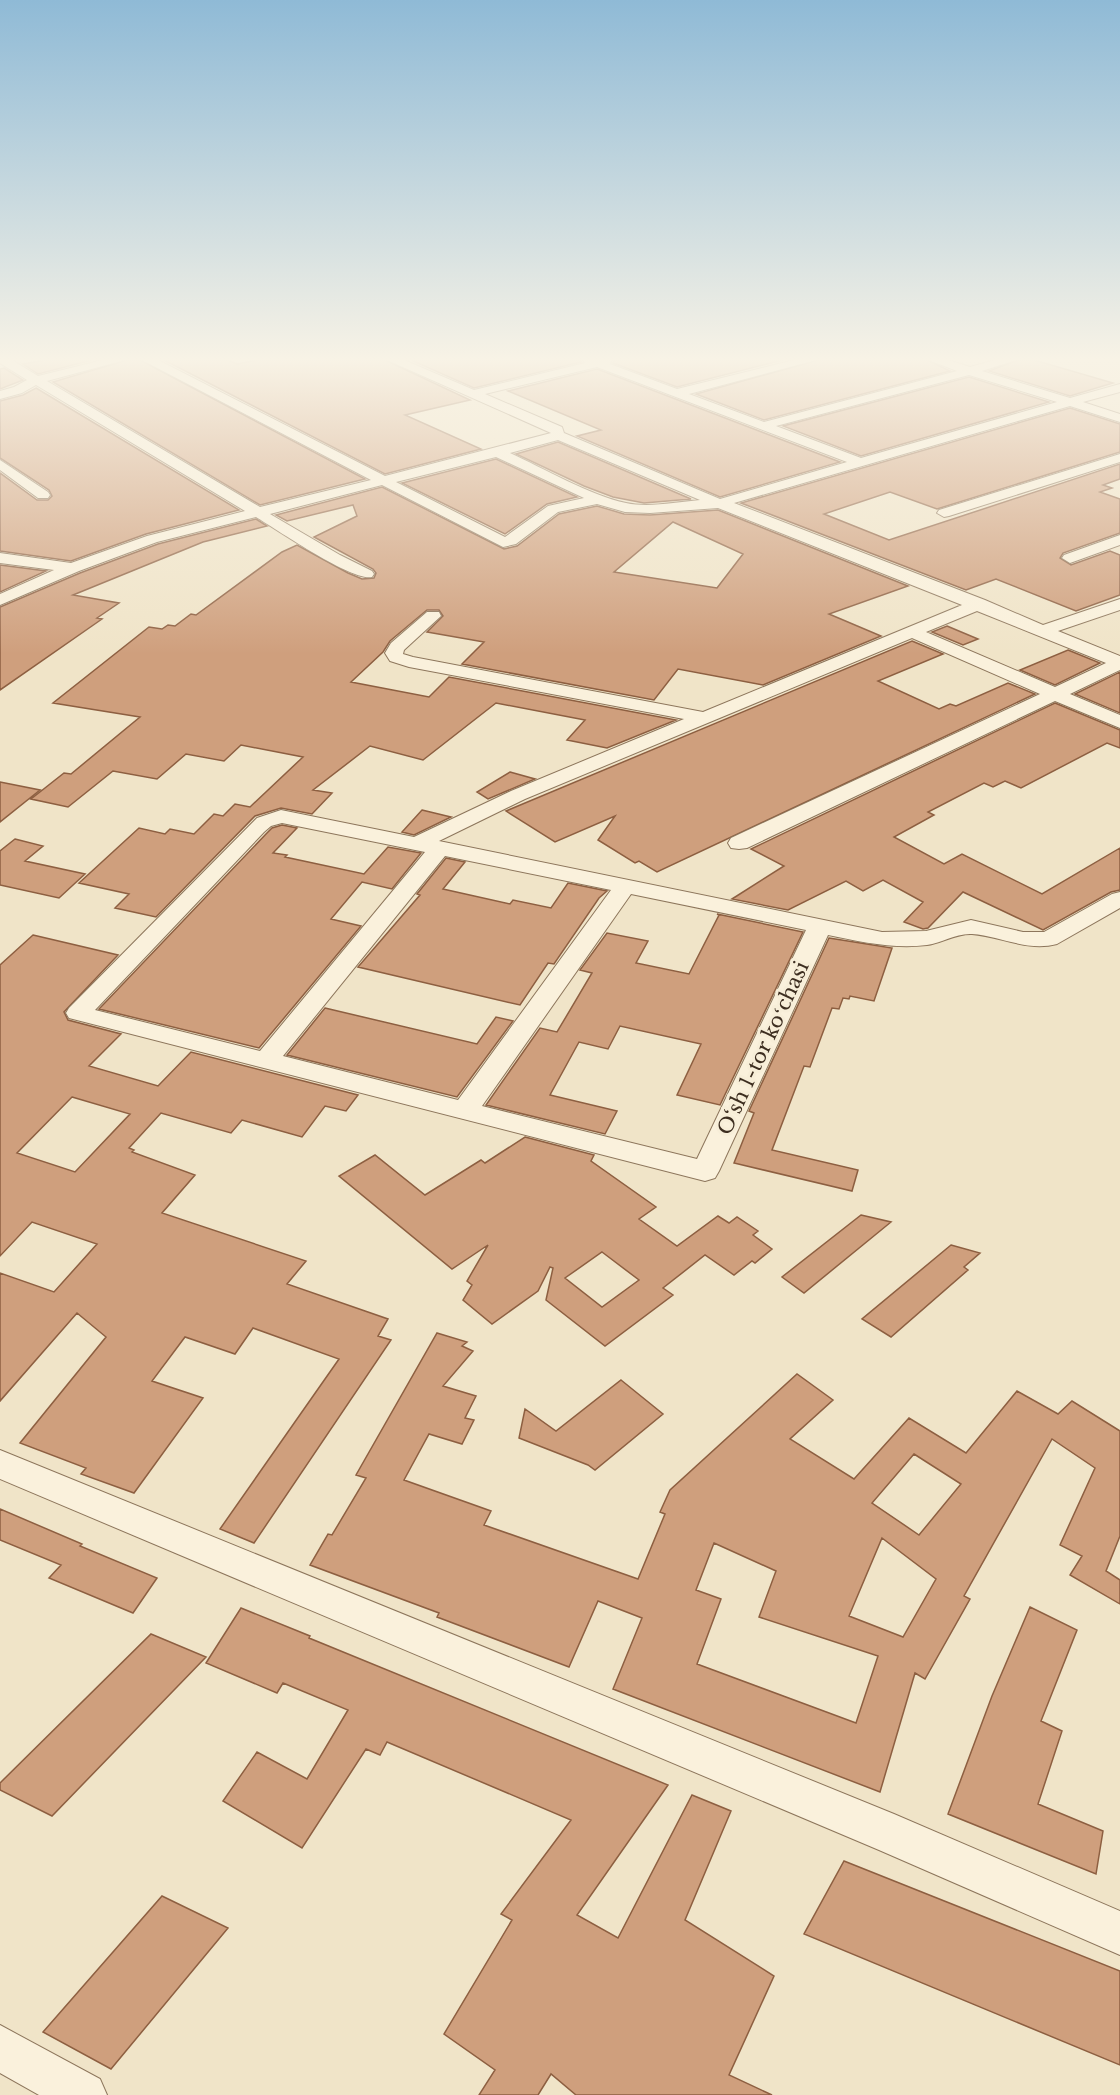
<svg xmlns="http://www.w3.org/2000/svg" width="1120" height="2095" font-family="'Libre Baskerville',serif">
<rect width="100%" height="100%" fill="#f0e4c8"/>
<path fill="#cf9f7d" stroke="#8d5f41" stroke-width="1.5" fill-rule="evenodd" d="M45,360H92L38,374L23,364Z
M127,360H140L365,479L260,505L53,382Z
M164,360H228L237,364L257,360H385L470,400L405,415L481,449L385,474Z
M411,360H581V362L474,388Z
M614,360H783L677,387L613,363Z
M818,360H927L950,371L764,420L696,394Z
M1018,360H1034L1113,383L1070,396L989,371Z
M4,368L23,380L0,389V369Z
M597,369L840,462L720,497L577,436L601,430L508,391Z
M969,377L1049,402L861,456L783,426Z
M36,388L239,510L146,534L71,561L0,551V473L37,500H48L52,496L49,490L0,458V401L23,395Z
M1070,408L1120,424V452L937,509L890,492L824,514L889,540L1120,464V479L1103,485L1112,488L1100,492L1120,499V533L1063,553L1060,558L1071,565L1110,551L1120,555V595L1076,611L996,579L966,590L741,503Z
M558,442L691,499L644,503L613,497L584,486L516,454Z
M496,459L577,497L547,504L505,534L402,483Z
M382,487L504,549L517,546L559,514L597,506L624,514L650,515L718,510L908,586L829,614L881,636L763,685L678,669L654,700L462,664L484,642L427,632L443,616L439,610H427L390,641L383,652L351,682L429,697L449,677L676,720L607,748L567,740L585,720L496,703L423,760L370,746L313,790L332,793L312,814L281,808L255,816L156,917L115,908L129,894L79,883L139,828L165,834L170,829L194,834L214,814L223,816L235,804L250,807L303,757L241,745L224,761L186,754L157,779L113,771L68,807L31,799L64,773L71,774L140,717L53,703L149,627L162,629L168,625L175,626L191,614L196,615L282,552L297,545L348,573L362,579L374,578L376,573L373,569L314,537L357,516L353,505L287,521L276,515ZM673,522L743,554L717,588L614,572Z
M256,519L267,526L203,542L73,595L119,603L97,618L102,619L0,690V607L80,573L158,544Z
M0,565L46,571L0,592Z
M947,626L978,639L963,645L932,632Z
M912,641L943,654L878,681L939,709L950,704L956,706L1008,683L1035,694L657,872L639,861L635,863L598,840L615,816L555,842L506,811Z
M1068,650L1100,663L1055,685L1020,670Z
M1120,672V713L1075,694Z
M1055,703L1120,730V748L1107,743L1021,788L1005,781L993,787L984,783L928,812L934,815L894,837L944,864L962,854L1042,894L1120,848V890L1111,892L1043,930L963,892L928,928L923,929L904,922L923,902L883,880L863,891L846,881L788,910L732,899L784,866L751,849Z
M510,772L535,779L488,799L477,792Z
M0,782L40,790L0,822Z
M422,810L451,817L414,835L402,832Z
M282,825L297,828L273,853L287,855L285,857L364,874L388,847L421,853L392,889L362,882L331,919L361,926L259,1048L99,1009L266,834L272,828Z
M15,839L43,846L25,861L85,874L59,898L0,885V851Z
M446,858L465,862L443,889L510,904L513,900L551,908L568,883L607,891L599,898L554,964L548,963L520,1005L358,967L420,895L417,894Z
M717,914L803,932L720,1105L677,1095L701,1044L620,1026L608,1049L579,1042L550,1095L617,1111L605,1134L486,1105L540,1028L557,1032L592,973L580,970L607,933L648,941L636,963L689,974L719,915Z
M33,935L118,955L64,1012L68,1020L121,1034L89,1066L158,1086L191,1052L358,1095L346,1111L325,1106L302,1137L242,1120L231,1133L161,1113L129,1148L134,1150L132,1152L195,1175L162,1213L306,1261L287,1284L388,1319L378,1336L391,1340L254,1543L220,1529L339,1359L253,1328L235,1354L185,1337L152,1381L203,1398L134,1493L81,1474L86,1468L20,1443L106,1337L77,1313L0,1401V1273L54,1292L97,1244L32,1222L0,1256V965ZM72,1097L130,1114L75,1172L17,1153Z
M829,938L892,948L874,1001L850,996L849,999L843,998L839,1009L832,1008L810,1067L804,1066L772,1150L858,1170L852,1191L734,1163L754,1113L749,1111Z
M325,1008L477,1044L496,1017L513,1021L457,1097L287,1055Z
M525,1137L594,1155L591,1161L656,1207L639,1219L677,1246L718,1216L729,1223L737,1217L758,1231L753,1235L772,1249L755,1263L752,1261L734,1275L705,1255L663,1288L673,1295L605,1346L546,1300L553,1268L550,1267L538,1291L492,1324L463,1300L472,1285L467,1281L488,1245L452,1269L339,1176L375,1155L425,1195L481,1160L485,1163ZM602,1252L639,1280L602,1307L565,1278Z
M861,1215L891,1222L804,1293L782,1277Z
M951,1245L980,1253L964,1267L968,1270L891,1337L862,1319Z
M437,1333L467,1342L462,1346L473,1351L443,1386L476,1396L465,1418L474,1420L462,1444L429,1434L404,1480L491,1511L484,1525L638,1579L665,1514L660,1512L670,1490L797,1374L833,1400L790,1439L854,1479L909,1418L966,1453L1017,1391L1058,1414L1072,1401L1120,1431V1536L1106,1571L1120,1580V1604L1070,1575L1082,1556L1060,1545L1095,1468L1052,1439L964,1596L970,1599L925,1679L915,1673L880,1792L613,1689L642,1618L598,1601L569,1667L437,1617L439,1613L310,1565L328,1534L332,1535L366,1478L356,1475ZM914,1454L961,1484L919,1535L872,1503ZM882,1538L936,1579L903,1637L849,1616ZM714,1543L776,1571L759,1617L878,1656L856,1723L697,1664L721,1599L696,1590Z
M621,1380L663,1414L595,1470L588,1465L519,1438L525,1409L556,1431Z
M0,1509L82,1544L80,1546L157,1578L133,1613L49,1578L61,1565L0,1540Z
M1030,1607L1077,1630L1041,1721L1062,1731L1038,1804L1103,1831L1096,1874L948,1814L992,1696Z
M241,1608L310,1636L309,1638L668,1785L577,1915L618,1938L692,1795L731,1811L685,1920L774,1976L729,2075L772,2095H576L551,2074L538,2095H479L495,2070L444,2034L512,1920L501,1914L571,1820L387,1742L380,1755L366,1749L302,1848L223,1801L257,1752L307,1779L348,1710L283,1683L277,1693L206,1663Z
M151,1634L206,1657L52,1816L0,1790V1783Z
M844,1861L1120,1971V2065L804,1934Z
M162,1896L228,1928L111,2069L43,2032Z"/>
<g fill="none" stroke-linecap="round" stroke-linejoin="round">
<defs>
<path id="street" d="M0,360H12L38,376L103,360H125L47,381L260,507L371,480L142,360H158L385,476L551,433L387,360H404L474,390L585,363L583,360H612L610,364L677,389L794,360H816L689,394L764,422L957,371L929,360H948L970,367L995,360H1016L982,371L1070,398L1120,384V392L1083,402L1120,414V422L1070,406L734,503L985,600L1043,625L1120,599V610L1058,631L1120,656V670L1070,694L1120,715V728L1055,701L747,848L739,849L731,848L728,843L731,838L1040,694L912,638L525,799L439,841L882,932L926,931L971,920L1023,932H1044L1112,894L1120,892V908L1057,944C1027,952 1001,936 972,934C956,933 942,943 927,945C893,949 861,942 828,935L719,1171L715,1178L705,1181L69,1018L66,1013L69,1008L257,818L281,810L414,837L511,791L684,719L409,667L390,661L385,653L391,643L427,612H439L441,616L404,650L403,654L413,657L703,712L962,605L718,508L650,513L625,512L597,504L558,512L516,544L503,547L382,485L270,514L340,555L372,571L374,574L372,577C353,582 276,529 256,517L157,542L79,571L0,605V594L54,570L0,563V553L71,563L147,536L245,511L36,385L22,393L0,399V391L14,387L27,380L0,363ZM597,367L847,462L720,499L564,433L562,427L485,394ZM969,375L1057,402L861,458L776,426ZM558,440L700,500C676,502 649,508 626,503C591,496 543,468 510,453ZM496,457L584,498L548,506L505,537L396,482ZM977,611L1106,663L1055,687L926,632ZM282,823L425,852L260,1051L95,1010L264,832L271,826ZM445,856L611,890L458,1100L283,1056ZM631,894L806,930L697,1159L482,1106Z
M1120,454V462L949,516L944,517L937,513L939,510Z
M0,460L48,492L50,495L48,498H38L0,470Z
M1120,535V545L1070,563L1062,558L1064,555Z
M0,1450L894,1814L1120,1911V1955L879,1850L0,1479Z
M0,2025L100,2079L107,2095H39L0,2073Z"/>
</defs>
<use href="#street" stroke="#8d765c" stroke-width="2"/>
<use href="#street" fill="#faf1dc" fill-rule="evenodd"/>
</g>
<linearGradient id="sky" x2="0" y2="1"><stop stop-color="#8fbad6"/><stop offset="0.55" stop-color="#f8f3e6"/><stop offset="1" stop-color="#f8f3e6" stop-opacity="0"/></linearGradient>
<rect width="1120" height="654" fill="url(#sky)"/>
<g text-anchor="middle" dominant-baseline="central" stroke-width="6" stroke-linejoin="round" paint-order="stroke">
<g font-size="20" fill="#3d2e20" stroke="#f7eed8">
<text transform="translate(763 1048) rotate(-65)">O‘sh 1-tor koʻchasi</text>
</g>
</g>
</svg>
